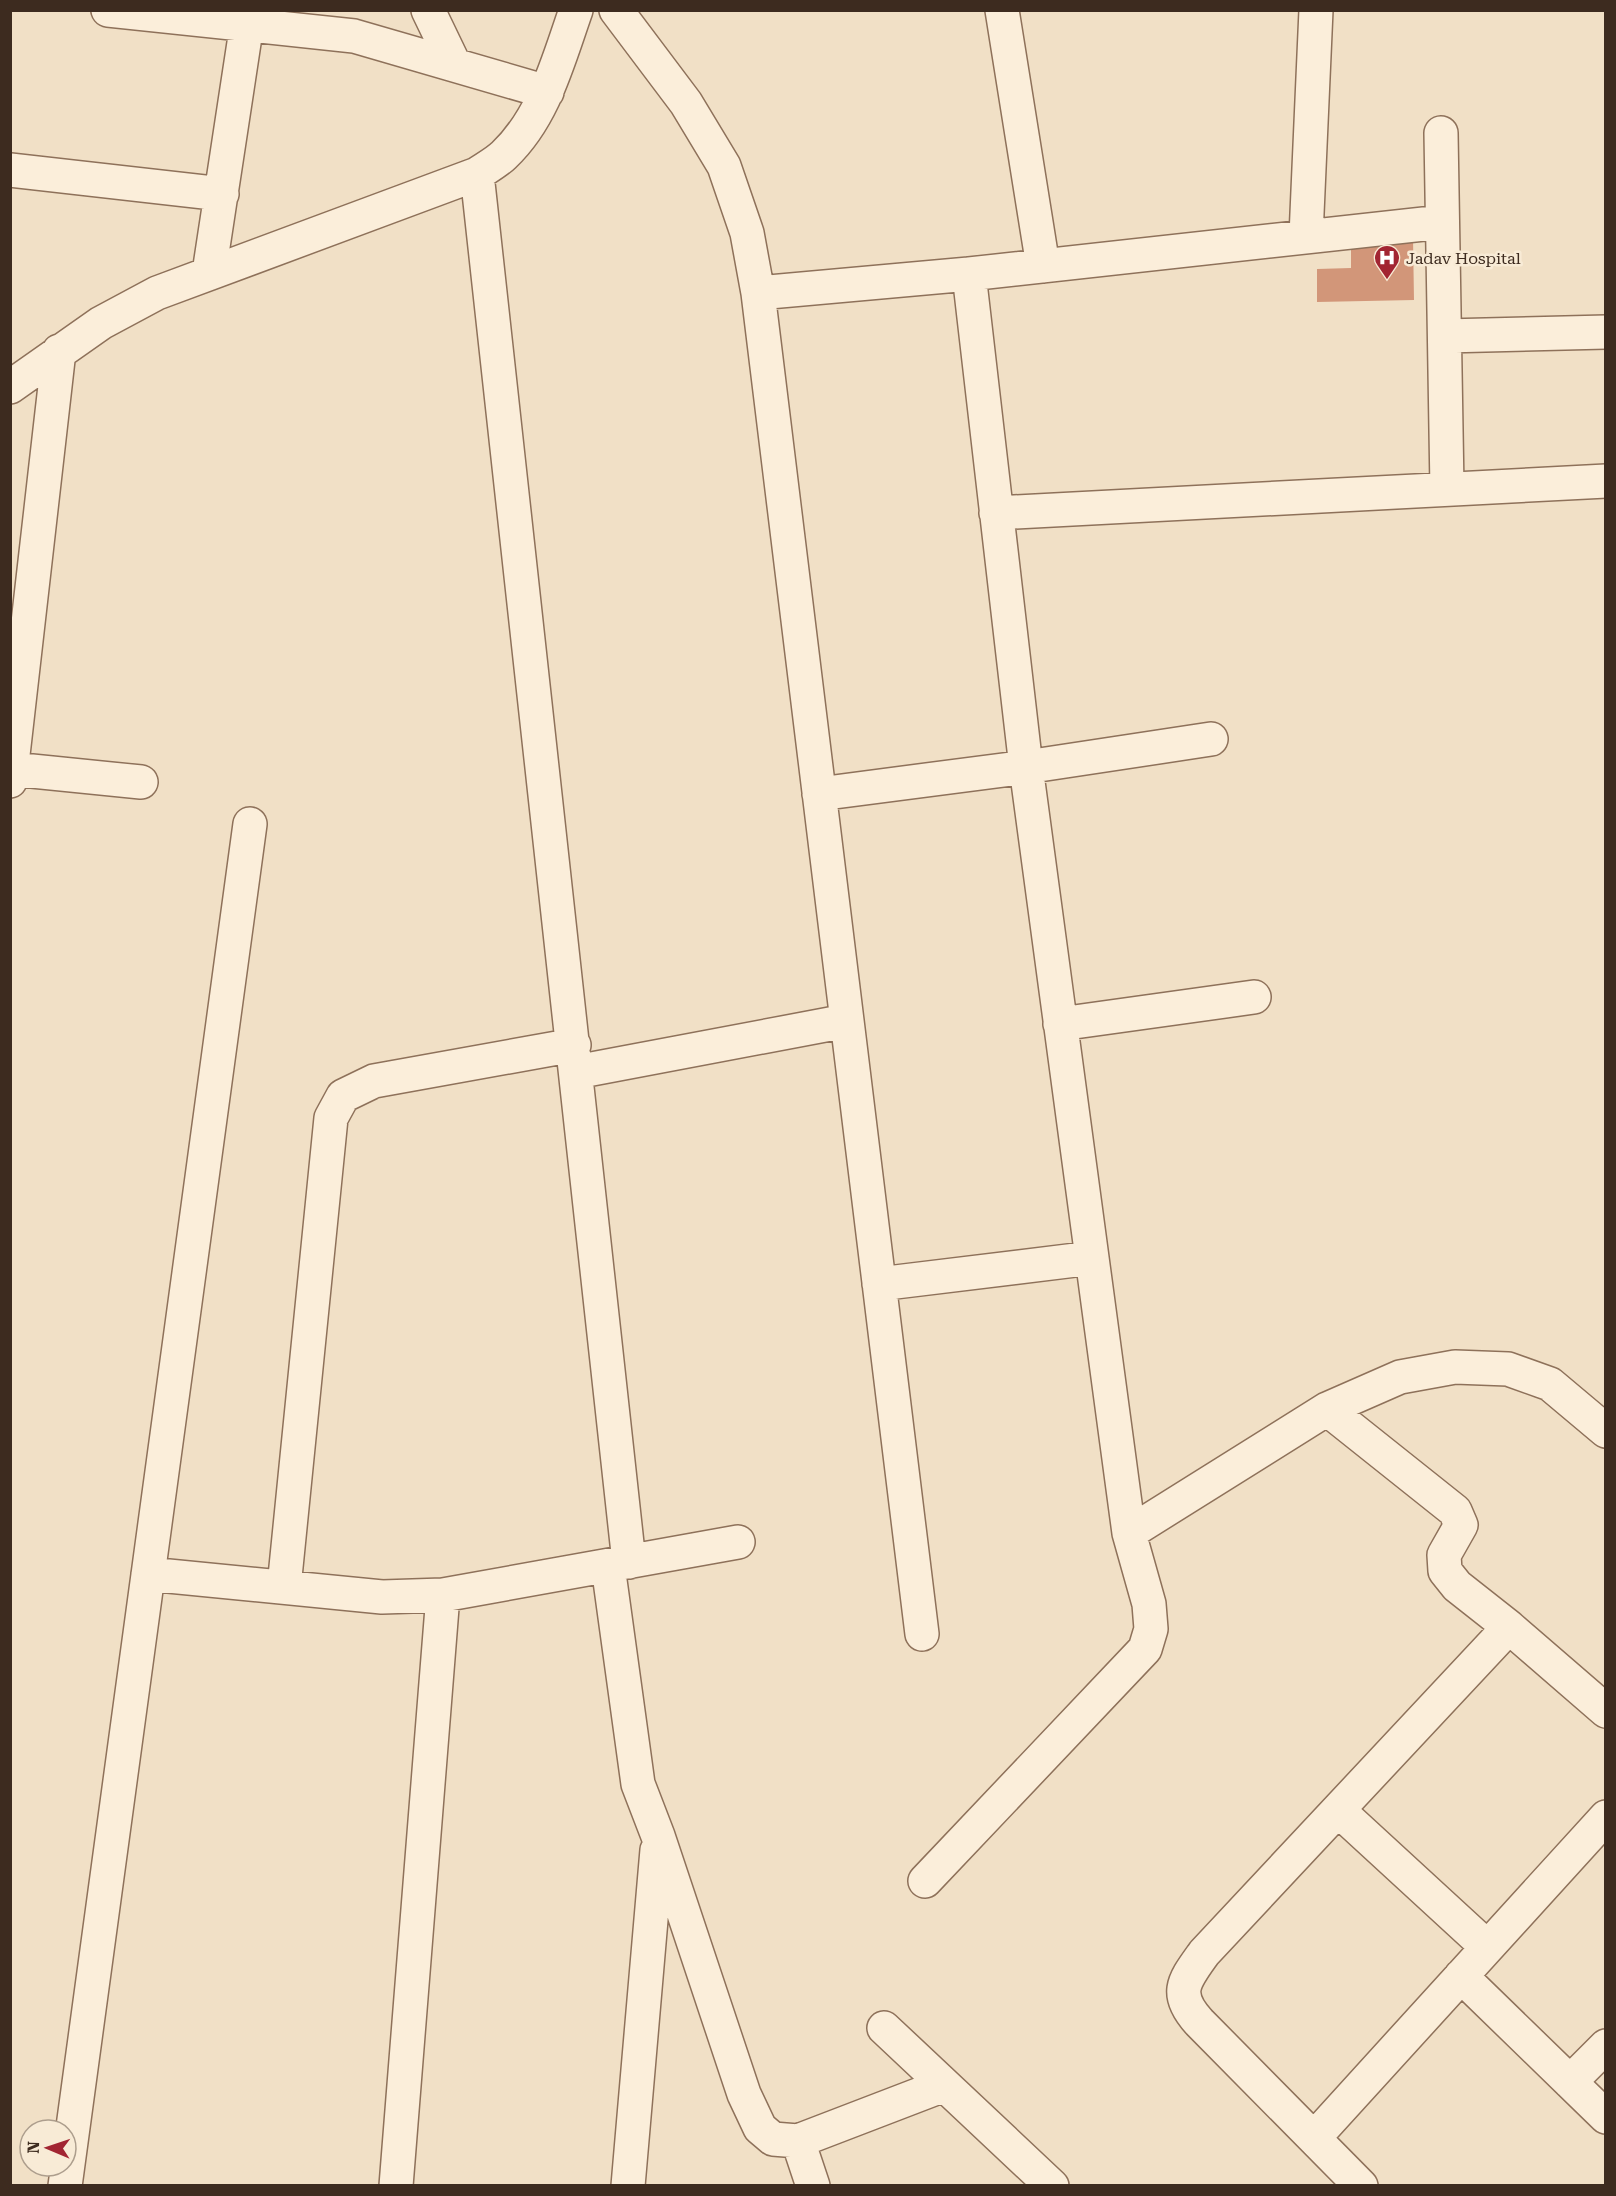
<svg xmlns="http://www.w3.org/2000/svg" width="1616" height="2196" font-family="'Roboto Serif',serif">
<rect width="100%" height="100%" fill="#f1e0c6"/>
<path fill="#d29679" d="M1413,238L1414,300L1317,302V269L1351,268V240Z"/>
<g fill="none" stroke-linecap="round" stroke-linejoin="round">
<defs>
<path id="minor" d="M108,10L354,36L547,92
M428,10L454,64
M616,10L686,103L724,166L747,233L758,293L922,1634
M1002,10L1043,266
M1441,133L1447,489
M10,170L222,194
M477,174L629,1562
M1306,236L1316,10
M209,273L249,10
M758,293L969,274L1442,222
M1445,336L1606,332
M10,387L101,323L157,293L477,174C486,168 497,162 504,155C544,117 558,61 576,10
M996,513L1606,481
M12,769L141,782
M10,781L59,351
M819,794L1026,767L1211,739
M1060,1024L1254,997
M576,1072L846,1021
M879,1284L1092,1258
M1327,1409L1455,1511L1461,1525L1444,1555L1445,1571L1457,1586L1509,1627L1606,1711
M1129,1533L1327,1409L1400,1377L1455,1367L1508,1369L1550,1384L1606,1431
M608,1566L638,1784L658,1836L744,2094L760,2128L773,2139L798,2141L944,2085
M148,1574L382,1597L443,1595L738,1542
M284,1587L331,1118L343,1096L374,1081L574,1045
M1338,1810L1487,1947
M925,1881L1145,1649L1151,1629L1149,1604L1129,1533L1026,767L969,274
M1461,1976L1606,2117
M884,2028L1052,2186
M1570,2082L1606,2046
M1314,2138L1606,1817
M798,2141L813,2186
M65,2186L250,824
M396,2186L443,1595
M628,2186L657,1850
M1361,2186L1199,2022C1173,1993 1184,1981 1204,1953L1509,1627"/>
</defs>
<use href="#minor" stroke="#8e715a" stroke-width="36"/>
<use href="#minor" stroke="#fbeeda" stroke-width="33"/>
</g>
<defs>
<symbol id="hospital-pin" viewBox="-11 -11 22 30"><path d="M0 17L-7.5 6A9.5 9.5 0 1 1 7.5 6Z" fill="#a22532" stroke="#f8ebd6"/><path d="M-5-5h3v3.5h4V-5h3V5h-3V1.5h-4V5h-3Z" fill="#fff"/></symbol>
</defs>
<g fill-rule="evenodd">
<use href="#hospital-pin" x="1372" y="243" width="30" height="40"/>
</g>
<g text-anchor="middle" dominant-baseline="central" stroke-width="5" stroke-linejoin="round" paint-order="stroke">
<g font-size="16" fill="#3d2b1f" stroke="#f8ebd6" text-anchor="start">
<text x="1406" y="258">Jadav Hospital</text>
</g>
</g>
<rect width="1616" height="2196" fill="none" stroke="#3d2b1f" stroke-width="24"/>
<g transform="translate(48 2148) rotate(272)"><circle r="28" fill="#f8ebd6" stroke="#ad9e8d" stroke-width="1.5"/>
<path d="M0-4.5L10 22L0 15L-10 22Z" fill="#a22532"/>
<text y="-9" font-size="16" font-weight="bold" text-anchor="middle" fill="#3d2b1f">N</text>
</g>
</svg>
